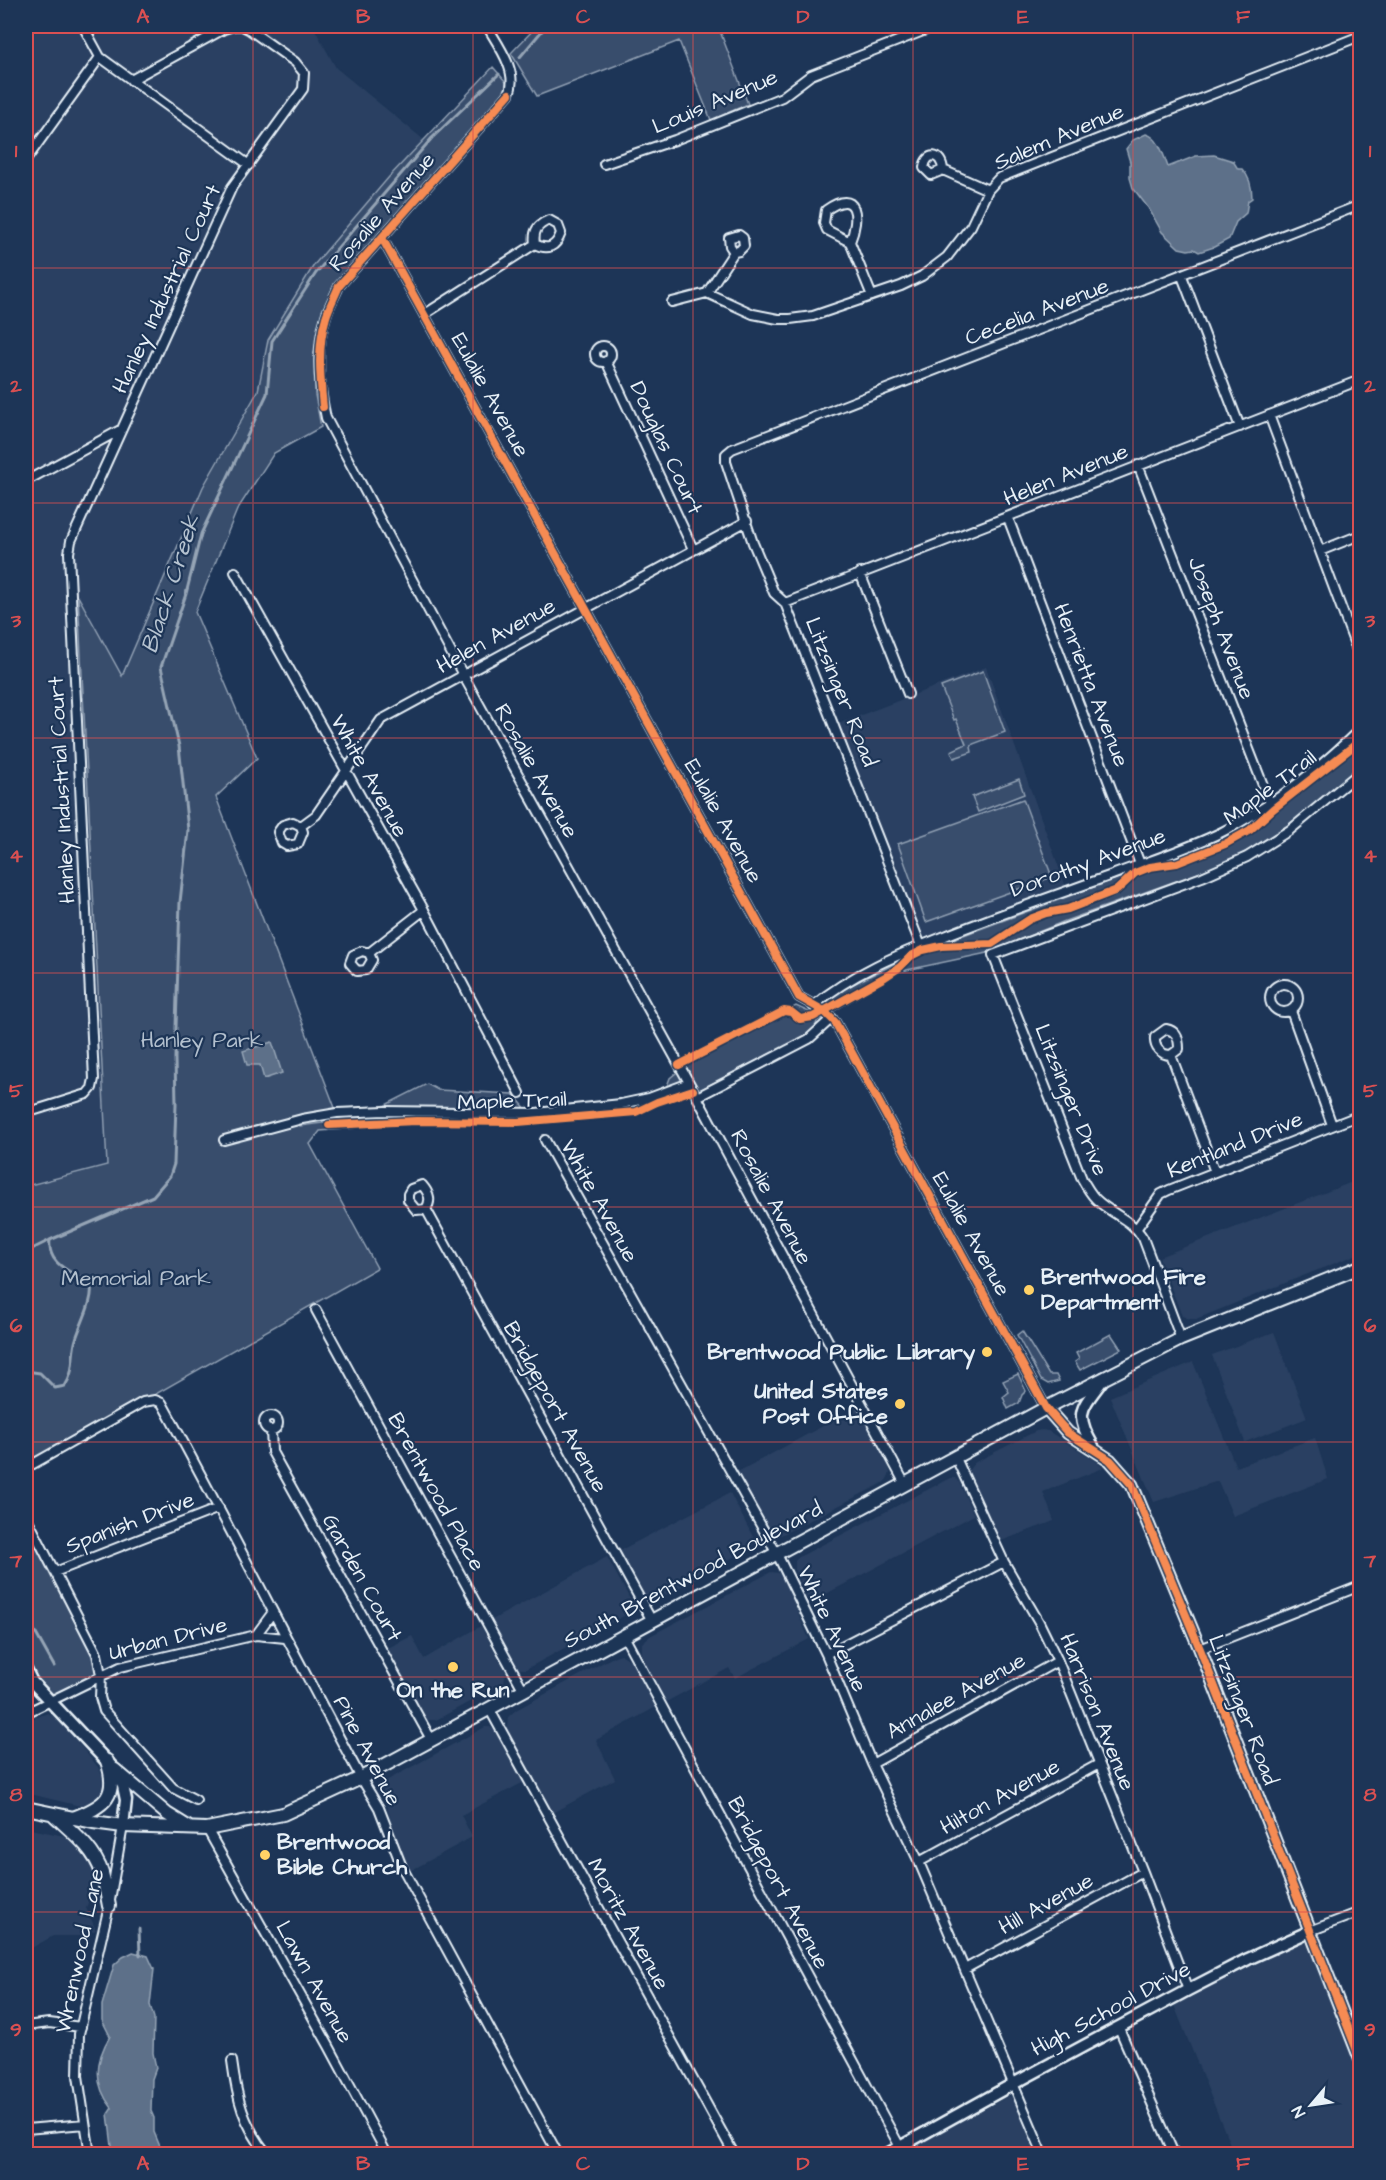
<svg xmlns="http://www.w3.org/2000/svg" width="1386" height="2180" font-family="'Architects Daughter',sans-serif">
<rect width="100%" height="100%" fill="#1d3557"/>
<filter id="ink" filterUnits="userSpaceOnUse"><feTurbulence type="fractalNoise" baseFrequency=".0167" numOctaves="2"/><feDisplacementMap in="SourceGraphic" scale="12" xChannelSelector="R" yChannelSelector="G"/><feConvolveMatrix kernelMatrix="1 2 1 2 8 2 1 2 1" color-interpolation-filters="sRGB"/></filter>
<g filter="url(#ink)">
<path fill="#2a4162" d="M26,26H313L336,68L424,140L389,177L268,339L258,391L122,677L78,598L107,1165L26,1186Z
M986,667L1066,887L930,937L922,936L838,724Z
M1360,1179V1253L1196,1319H1190L1182,1316L1159,1257Z
M1274,1332L1307,1418L1245,1442L1212,1355Z
M1193,1362L1236,1467L1315,1438L1328,1479L1233,1516L1218,1481L1154,1502L1110,1397Z
M858,1407L889,1467L890,1473L887,1479L883,1483L781,1535L776,1536L766,1529L734,1474Z
M1042,1430L1048,1431L1096,1461L1103,1468L1043,1492L1054,1521L1001,1541L978,1495L969,1470L974,1463L1036,1431Z
M950,1478H955L959,1482L974,1515L809,1603L795,1571V1561L799,1557Z
M730,1493L754,1539L753,1546L659,1599L652,1600L646,1599L639,1589L619,1551Z
M607,1557L631,1601L632,1608L629,1613L526,1669H520L516,1666L492,1620Z
M771,1572L779,1573L784,1580L809,1639L735,1678L729,1668L666,1702L642,1655V1643L650,1636Z
M481,1626L506,1672L504,1683L436,1720H427L386,1649L412,1636L424,1659Z
M621,1654L631,1661L656,1707L596,1740L615,1779L552,1813L507,1729L508,1717L516,1710L615,1656Z
M48,1713L59,1720L98,1767L103,1777V1789L100,1797L91,1802L80,1806L26,1793V1721Z
M485,1727H490L496,1731L524,1782L461,1815L472,1837L410,1871L397,1843L383,1792L384,1782Z
M26,1828L64,1836L75,1842L93,1864L95,1875L93,1889L86,1908L96,1930L82,1936H53L26,1951Z
M1300,1942H1305L1309,1946L1360,2078V2154H1234L1174,2005Z
M1012,2096L1036,2154H901L1007,2097Z"/>
<path fill="#374d6c" stroke="#909fb2" stroke-width="1.5" d="M537,26H718L748,104L711,120L679,41L537,96L511,53Z
M493,67L506,82V88L500,97L337,281L320,324L314,353L315,395L321,427L274,453L237,510L195,612L257,758L216,797L337,1113L297,1121L300,1126L360,1118L427,1084L438,1090L513,1094L528,1111C573,1106 625,1107 667,1086L670,1078L687,1064L796,1006L811,1013L845,988L923,950L1205,846C1264,817 1311,779 1360,736V766L1314,807L1254,848L1220,865L1065,921L987,953L902,971L817,1021L815,1029L809,1034L688,1096L660,1104L637,1115L535,1123L398,1125L320,1131L310,1144L377,1268L26,1468V1186L107,1165L78,596L122,676L203,487L258,391L268,340L314,265L389,177Z
M983,671L1005,732L973,744L971,747L972,752L954,758L951,751L966,744L956,719L954,720L941,687Z
M1019,779L1024,794L978,812L972,797Z
M1023,799L1052,877L926,922L898,844Z
M1022,1331L1049,1375H1056L1059,1381L1048,1384L1041,1380L1017,1335Z
M1111,1334L1121,1349L1080,1370L1075,1362L1079,1359L1076,1353Z
M1018,1374L1026,1391L1022,1395L1019,1403L1008,1409L1003,1397L1009,1392L1003,1381Z
M26,1516L97,1654L101,1675L50,1702L26,1670Z"/>
<path fill="#5d7089" stroke="#95a4b5" stroke-width="1.5" d="M1146,134C1159,137 1164,156 1168,167L1196,156L1214,155L1233,161L1238,169H1242C1250,177 1252,187 1252,198L1248,201L1246,213L1236,222L1229,239L1214,247L1199,252L1194,249L1188,250L1179,248L1162,232L1149,209L1133,188L1130,178V162L1126,149L1133,140Z
M272,1042L282,1073L264,1079L260,1065H247L243,1051Z
M133,1952L148,1956L154,1969L150,2005L154,2018L153,2053L156,2068L152,2079L151,2111L154,2118V2132L161,2149V2154H113L108,2114L112,2108C93,2084 95,2061 110,2036L102,2020V2005L114,1965L123,1957Z"/>
<g fill="none" stroke-linecap="round" stroke-linejoin="round">
<path stroke="#95a4b5" stroke-width="3" d="M520,57L546,26
M26,1252L50,1240L153,1196L170,1176L174,1164L176,1104L175,1058L180,902L188,830L179,746L161,667L186,594L201,534L267,394L272,341L316,273L432,138L499,74
M26,1371L40,1373L55,1388L65,1386C75,1372 71,1355 76,1339C80,1325 96,1296 90,1284C72,1271 47,1266 50,1240
M26,1616L54,1666
M139,1929L140,1955"/>
<defs>
<path id="street" d="M83,26L100,57L249,165
M487,26C498,45 519,72 509,94L339,286C335,296 329,306 326,316C316,347 319,386 326,418L463,675L697,1097L905,1484
M131,80L224,29L234,26
M26,160L100,57
M604,164L675,140L782,97L811,75L936,26
M943,170L931,175L924,168C926,151 942,153 943,170L988,190
M382,238L799,997L824,1011L835,1022L1046,1408
M850,242C860,218 858,187 826,210L824,223L827,230L850,242L872,296
M1182,276L1240,427
M707,293L734,252L730,246L729,238L739,235L743,238L744,246L739,251L734,252
M672,302L707,293L753,314L778,319H790L813,316L901,286L922,276L947,257L971,226L988,190L999,178L1360,36
M425,314L535,244C533,231 537,225 549,220L558,225L561,233C556,247 548,251 535,244
M595 354a8 8 0 1 1 16 0a8 8 0 1 1-16 0Z
M606,361L693,549
M1269,415L1360,658
M1138,465L1270,803
M26,481L122,429
M1008,518L1140,864
M1320,551L1360,535
M235,572L424,910L520,1093
M860,573L908,694
M785,603L1360,380
M301,826L293,822L283,825L278,832L282,843L287,846L298,844L303,832L301,826L316,815L381,720L747,521
M921,946L785,603L774,593L753,543L726,462V454L732,449L1360,205
M369,953L362,951L353,955L350,963L357,971L366,970L372,960L369,953L424,910
M1270 998a14 14 0 1 1 28 0a14 14 0 1 1-28 0Z
M813,1006C851,974 899,954 945,936C1000,914 1056,895 1112,875C1149,861 1187,849 1222,832C1273,806 1320,768 1360,729
M1291,1011L1332,1125
M1171,1055C1161,1055 1154,1048 1155,1037L1166,1029C1177,1031 1179,1039 1179,1049L1171,1055L1215,1172
M697,1097L809,1039L832,1018
M26,1113L87,1094L92,1088L94,1079L69,553L71,541L232,187L303,89L304,73L295,62L250,30L242,26H235
M224,1140L302,1119L337,1113L385,1111L536,1113L621,1104L649,1098L689,1083
M545,1140L777,1554L826,1654L872,1764L919,1862L1043,2154
M426,1209C432,1200 429,1193 422,1185L411,1189L408,1194V1200L416,1210L426,1209L652,1621
M1137,1228L1161,1194L1169,1190L1360,1115
M316,1310L524,1691
M1181,1339L1143,1238C1133,1221 1114,1215 1099,1202C1091,1196 1087,1187 1082,1179L993,955L1202,877L1247,857L1290,830L1360,772
M264 1423a7 7 0 1 1 14 0a7 7 0 1 1-14 0Z
M271,1430L272,1452L432,1741
M955,1456L1004,1562L1039,1622L1058,1661L1143,1872L1188,1990
M26,1468L143,1402L155,1400L162,1403C230,1527 294,1654 361,1778L379,1808L402,1867L558,2154
M26,1516L97,1654L101,1675L100,1697L104,1711L173,1788L196,1800
M55,1572L219,1508
M256,1635L273,1612
M624,1636L900,2147
M1200,1649L1360,1586
M826,1654L1004,1562
M490,1710L734,2154
M26,1713L120,1667L256,1635L285,1638
M872,1764L1058,1661
M207,1829L329,2046L387,2154
M919,1862L1099,1764
M1310,1931L1360,1912
M965,1969L1143,1872
M26,2026L49,2023L81,2027
M1119,2028L1174,2154
M232,2061C237,2099 243,2124 267,2154
M26,2129L85,2124
M90,2154L78,2076L79,2034L109,1906L123,1826"/>
<path id="secondary" d="M1046,1408L1068,1433L1110,1460L1132,1485L1200,1649L1360,2058
M1093,1446C1073,1412 1082,1408 1104,1378
M26,1670L32,1682L115,1770L123,1786L126,1800L123,1826
M887,2154L1013,2084L1188,1990L1248,1959L1310,1931"/>
<path id="primary" d="M115,1770L167,1814L188,1827
M26,1808L93,1822L123,1826L207,1829L283,1814L361,1778L1046,1408L1181,1339L1360,1267
M54,1815C72,1832 94,1848 102,1873C105,1884 107,1895 109,1906
M73,1818C105,1806 119,1796 107,1761"/>
</defs>
<use href="#street" stroke="#e8f1f8" stroke-width="12"/>
<use href="#secondary" stroke="#e8f1f8" stroke-width="15"/>
<use href="#primary" stroke="#e8f1f8" stroke-width="16"/>
<use href="#street" stroke="#1d3557" stroke-width="8"/>
<use href="#secondary" stroke="#1d3557" stroke-width="10"/>
<use href="#primary" stroke="#1d3557" stroke-width="12"/>
<defs>
<path id="cycleway" d="M382,238L799,997L824,1011L835,1022L1046,1408L1068,1433L1110,1460L1132,1485L1200,1649L1360,2058
M323,407C320,378 317,346 326,317C329,307 335,296 339,286L509,94
M679,1065L784,1011L791,1012L800,1019L813,1017L885,977L900,967L911,956L923,950L941,946L992,944L1030,919L1046,913L1068,909L1117,890L1135,873L1150,867L1177,863L1225,844L1250,830L1273,809L1360,741
M329,1125L416,1121L518,1122L636,1112L657,1102L693,1090"/>
</defs>
<use href="#cycleway" stroke="#1d3557" stroke-width="11"/>
<use href="#cycleway" stroke="#f68b52" stroke-width="8"/>
</g>
</g>
<path fill="none" stroke="#da5052" stroke-width="1.5" stroke-opacity="0.55" d="M253,26V2154M473,26V2154M693,26V2154M913,26V2154M1133,26V2154M26,268H1360M26,503H1360M26,738H1360M26,973H1360M26,1207H1360M26,1442H1360M26,1677H1360M26,1912H1360"/>
<g fill="#ffd166" stroke="#1d3557" stroke-width="2">
<circle cx="1029" cy="1290" r="6"/>
<circle cx="987" cy="1352" r="6"/>
<circle cx="900" cy="1404" r="6"/>
<circle cx="453" cy="1667" r="6"/>
<circle cx="265" cy="1855" r="6"/>
</g>
<g text-anchor="middle" dominant-baseline="central" stroke-width="4.5" stroke-linejoin="round" paint-order="stroke">
<g font-size="22" fill="#e8f1f8" stroke="#1d3557">
<text transform="translate(715 102) rotate(-23)">Louis Avenue</text>
<text transform="translate(1059 137) rotate(-23)">Salem Avenue</text>
<text transform="translate(382 212) rotate(-49)">Rosalie Avenue</text>
<text transform="translate(167 289) rotate(-65)">Hanley Industrial Court</text>
<text transform="translate(1037 312) rotate(-21)">Cecelia Avenue</text>
<text transform="translate(490 395) rotate(61)">Eulalie Avenue</text>
<text transform="translate(666 448) rotate(65)">Douglas Court</text>
<text transform="translate(1066 475) rotate(-22)">Helen Avenue</text>
<text transform="translate(1221 628) rotate(69)">Joseph Avenue</text>
<text transform="translate(496 636) rotate(-29)">Helen Avenue</text>
<text transform="translate(1091 685) rotate(69)">Henrietta Avenue</text>
<text transform="translate(841 692) rotate(68)">Litzsinger Road</text>
<text transform="translate(536 771) rotate(61)">Rosalie Avenue</text>
<text transform="translate(369 776) rotate(61)">White Avenue</text>
<text transform="translate(1270 788) rotate(-37)">Maple Trail</text>
<text transform="translate(62 790) rotate(-93)">Hanley Industrial Court</text>
<text transform="translate(723 821) rotate(61)">Eulalie Avenue</text>
<text transform="translate(1088 863) rotate(-20)">Dorothy Avenue</text>
<text transform="translate(1071 1100) rotate(68)">Litzsinger Drive</text>
<text transform="translate(512 1101) rotate(-2)">Maple Trail</text>
<text transform="translate(1235 1145) rotate(-22)">Kentland Drive</text>
<text transform="translate(771 1197) rotate(62)">Rosalie Avenue</text>
<text transform="translate(599 1201) rotate(61)">White Avenue</text>
<text transform="translate(971 1234) rotate(61)">Eulalie Avenue</text>
<text transform="translate(555 1407) rotate(61)">Bridgeport Avenue</text>
<text transform="translate(436 1492) rotate(61)">Brentwood Place</text>
<text transform="translate(130 1523) rotate(-21)">Spanish Drive</text>
<text transform="translate(693 1575) rotate(-28)">South Brentwood Boulevard</text>
<text transform="translate(362 1578) rotate(61)">Garden Court</text>
<text transform="translate(832 1629) rotate(65)">White Avenue</text>
<text transform="translate(168 1639) rotate(-14)">Urban Drive</text>
<text transform="translate(956 1696) rotate(-29)">Annalee Avenue</text>
<text transform="translate(1243 1710) rotate(69)">Litzsinger Road</text>
<text transform="translate(1097 1712) rotate(68)">Harrison Avenue</text>
<text transform="translate(367 1751) rotate(62)">Pine Avenue</text>
<text transform="translate(1000 1797) rotate(-29)">Hilton Avenue</text>
<text transform="translate(778 1883) rotate(62)">Bridgeport Avenue</text>
<text transform="translate(1046 1904) rotate(-29)">Hill Avenue</text>
<text transform="translate(628 1924) rotate(61)">Moritz Avenue</text>
<text transform="translate(80 1951) rotate(-78)">Wrenwood Lane</text>
<text transform="translate(314 1982) rotate(61)">Lawn Avenue</text>
<text transform="translate(1111 2009) rotate(-28)">High School Drive</text>
</g>
<g font-size="22" fill="#b3c0ce" stroke="#1d3557">
<text x="202" y="1040">Hanley Park</text>
<text x="136" y="1278">Memorial Park</text>
</g>
<g font-size="22" font-weight="bold" fill="#e8f1f8" stroke="#1d3557" text-anchor="start">
<text x="1041" y="1277">Brentwood Fire<tspan x="1041" dy="25">Department</tspan></text>
<text x="975" y="1352" text-anchor="end">Brentwood Public Library</text>
<text x="888" y="1391" text-anchor="end">United States<tspan x="888" dy="25">Post Office</tspan></text>
<text x="453" y="1690" text-anchor="middle">On the Run</text>
<text x="277" y="1842">Brentwood<tspan x="277" dy="25">Bible Church</tspan></text>
</g>
<g font-size="24" font-style="italic" fill="#b7c4d1" stroke="#1d3557">
<text transform="translate(171 584) rotate(-72)">Black Creek</text>
</g>
</g>
<rect width="1386" height="2180" fill="none" stroke="#1d3557" stroke-width="66"/>
<g transform="translate(1311 2105) rotate(241)" stroke="#1d3557" stroke-width="4.5" paint-order="stroke">
<path d="M0-4.5L10 22L0 15L-10 22Z" fill="#e8f1f8"/>
<text y="-9" font-size="16" font-weight="bold" text-anchor="middle" fill="#e8f1f8">N</text>
</g>
<rect x="33" y="33" width="1320" height="2114" fill="none" stroke="#da5052" stroke-width="2"/>
<g font-size="20" text-anchor="middle" font-weight="bold" fill="#da5052">
<text x="143" y="23">A</text>
<text x="363" y="23">B</text>
<text x="583" y="23">C</text>
<text x="803" y="23">D</text>
<text x="1023" y="23">E</text>
<text x="1243" y="23">F</text>
<text x="16" y="157">1</text>
<text x="1370" y="157">1</text>
<text x="16" y="392">2</text>
<text x="1370" y="392">2</text>
<text x="16" y="627">3</text>
<text x="1370" y="627">3</text>
<text x="16" y="862">4</text>
<text x="1370" y="862">4</text>
<text x="16" y="1097">5</text>
<text x="1370" y="1097">5</text>
<text x="16" y="1332">6</text>
<text x="1370" y="1332">6</text>
<text x="16" y="1567">7</text>
<text x="1370" y="1567">7</text>
<text x="16" y="1801">8</text>
<text x="1370" y="1801">8</text>
<text x="16" y="2036">9</text>
<text x="1370" y="2036">9</text>
<text x="143" y="2170">A</text>
<text x="363" y="2170">B</text>
<text x="583" y="2170">C</text>
<text x="803" y="2170">D</text>
<text x="1023" y="2170">E</text>
<text x="1243" y="2170">F</text>
</g>
</svg>
